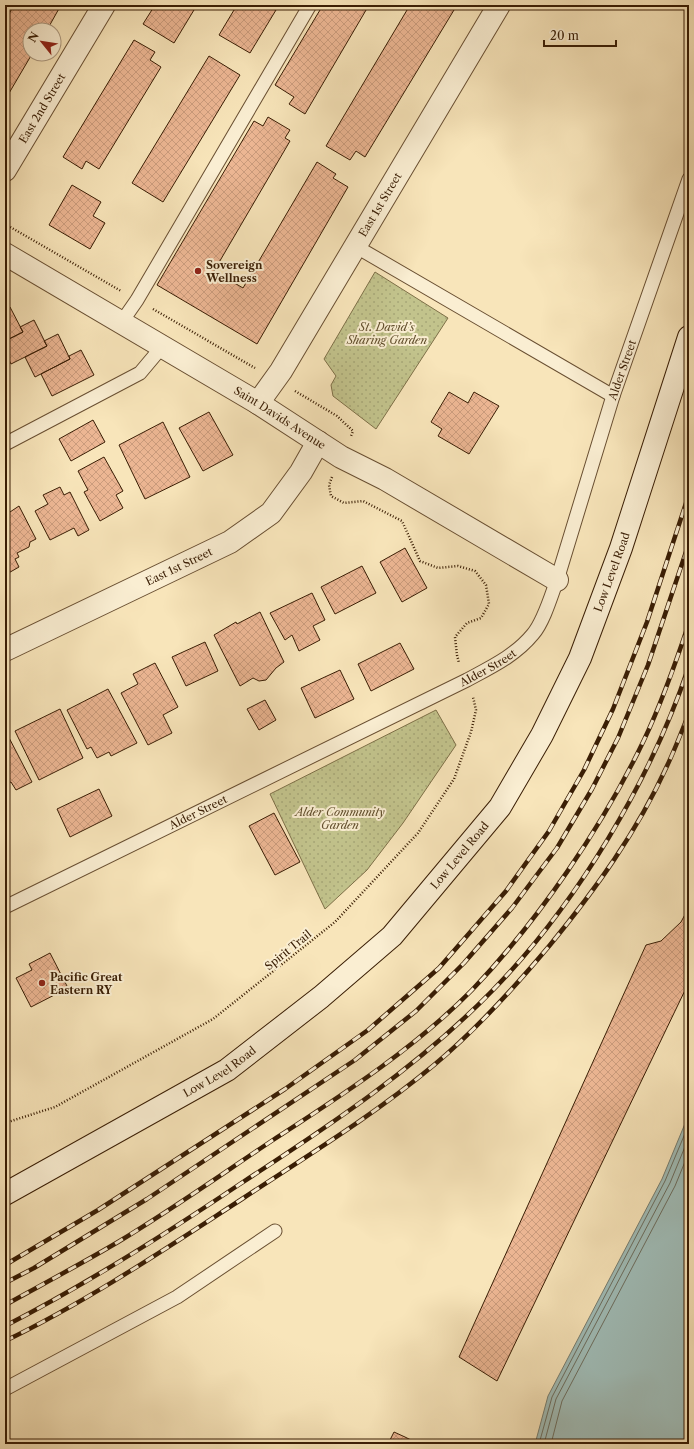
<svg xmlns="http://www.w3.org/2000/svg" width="694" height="1449" font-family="'Libre Caslon Text',serif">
<defs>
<pattern id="grass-dots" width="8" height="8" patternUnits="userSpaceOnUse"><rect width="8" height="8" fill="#c2c38c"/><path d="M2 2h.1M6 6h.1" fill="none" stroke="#a7a777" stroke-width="1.8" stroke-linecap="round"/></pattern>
<pattern id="building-cross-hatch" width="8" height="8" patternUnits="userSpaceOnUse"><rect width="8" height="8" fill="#ecb693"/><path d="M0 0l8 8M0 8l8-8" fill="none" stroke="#cb9c7d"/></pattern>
</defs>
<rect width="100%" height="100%" fill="#f8e5ba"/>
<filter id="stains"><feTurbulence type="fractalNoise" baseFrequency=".005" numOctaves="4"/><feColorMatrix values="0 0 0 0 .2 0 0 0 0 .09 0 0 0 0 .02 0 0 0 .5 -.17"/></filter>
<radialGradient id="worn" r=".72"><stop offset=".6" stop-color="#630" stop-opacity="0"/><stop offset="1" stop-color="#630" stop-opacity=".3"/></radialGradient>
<path fill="url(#grass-dots)" stroke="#7e7048" d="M375,272L448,318L376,429L333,396L331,385L336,376L324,359Z
M436,710L456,745L403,823L367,870L325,909L270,794Z"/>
<path fill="#a0bdb8" stroke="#777d70" d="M689,1114V1444H535L548,1396L662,1179Z"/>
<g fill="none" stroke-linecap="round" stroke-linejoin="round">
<path stroke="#6c6d5e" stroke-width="1" d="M539,1444L552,1397L665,1181L689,1124
M544,1444L556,1399L670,1183L689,1137
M551,1444L562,1401L675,1186L689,1152"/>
</g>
<path fill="url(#building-cross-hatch)" stroke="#391d04" d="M14,5H61L47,30H30V54H32L5,100V21Z
M155,5H197L174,43L143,24Z
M237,5H279L250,53L219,35Z
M323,5H369L305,114L289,104L294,97L275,85Z
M410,5H445L454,10L365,157L356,151L350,160L326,146Z
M134,40L155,52L150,60L161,67L99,169L86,161L82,169L63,157Z
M209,56L240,75L163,202L132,183Z
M268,117L290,130L285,138L290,141L214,271L243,288L317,162L336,174L333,178L348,187L257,344L157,285L254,121L263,126Z
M72,185L101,202L93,216L105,223L90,249L49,225Z
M10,307L23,332L5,341V309Z
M34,320L47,346L11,364L5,352V341L23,332L20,327Z
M58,334L70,359L35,377L25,357L47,346L44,341Z
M81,350L94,375L52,396L41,374L70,359L69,356Z
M449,392L468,403L474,392L499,406L469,454L438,436L442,429L431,422Z
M209,412L233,455L203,471L179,428Z
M93,420L105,442L71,461L59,439Z
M163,422L190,477L145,499L119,445Z
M104,457L123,491L116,495L123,508L100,521L84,492L88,490L78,471Z
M60,487L64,495L70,492L89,530L78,536L74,528L50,540L35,511L48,504L43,495Z
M19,506L36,539L30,542L29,547L17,553L19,557L15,559L19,567L5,575V512H10Z
M405,548L427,588L402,602L380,562Z
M362,566L376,593L335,614L321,587Z
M312,593L325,620L313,626L320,640L299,651L292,635L285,640L270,613Z
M260,612L284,662L276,668L266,680L259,681L253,678L240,686L214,635L236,622L237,624Z
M205,642L218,671L186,686L172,657Z
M400,643L414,669L371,691L358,664Z
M155,663L178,707L163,715L172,733L148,745L121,693L138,684L133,674Z
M340,670L354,699L315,718L301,688Z
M108,689L137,743L111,756L109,752L97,758L91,747L87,749L67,710Z
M265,700L276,720L259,730L247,709Z
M60,709L83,758L39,780L15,731Z
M5,730L32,782L16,790L11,782L5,785Z
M99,789L112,816L70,837L57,809Z
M274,813L300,862L275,875L249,826Z
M689,907V982L497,1381L459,1357L646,945L661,941L681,922Z
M50,953L68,988L31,1007L16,978L32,970L29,964Z
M394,1432L405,1437L419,1444H388Z"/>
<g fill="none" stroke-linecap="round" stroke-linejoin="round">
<defs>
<g id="service">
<path d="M355,246L613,396"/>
<path d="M121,323L137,300L310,5"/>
<path d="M5,444L140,373L161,348"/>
<path id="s1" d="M5,907L467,680C491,667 515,656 533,634C544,621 551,596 557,580L613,396L689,179"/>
<path d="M5,1389L177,1297L275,1231"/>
</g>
<g id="minor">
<path id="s2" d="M5,170L104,5"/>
<path id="s3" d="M5,254L258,403L341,457L385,479L557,580"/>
<path id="s4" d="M258,403L281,371L499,5"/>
<path id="s5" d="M5,650L230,542L271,513L301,472L318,442"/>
</g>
<g id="secondary">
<path id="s6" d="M5,1194L227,1070L321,997L392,936L500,807L542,735L580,658L621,548L689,337"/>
</g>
</defs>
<use href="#service" stroke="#694f32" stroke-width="15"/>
<use href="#minor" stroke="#694f32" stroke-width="24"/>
<use href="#secondary" stroke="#391d04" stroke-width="24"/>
<path stroke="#391d04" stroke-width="2.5" stroke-dasharray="1 2" stroke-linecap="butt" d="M5,224L121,291
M153,309L255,368
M295,391L337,416L353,431L351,436
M332,477L329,485L331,496L344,503L363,501L402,521L420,561L438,568L458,566L475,571L486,585L489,604L481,618L467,623L455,637L457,655L459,663
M5,1123L55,1107L213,1019L335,922L418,833L454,779L471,732L476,710L473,697"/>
<use href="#service" stroke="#faeed2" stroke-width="13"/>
<use href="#minor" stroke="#faeed2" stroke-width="22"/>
<use href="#secondary" stroke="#faeed2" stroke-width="22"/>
<defs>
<path id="rail" d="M5,1265L98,1210L285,1089L368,1030L439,968L506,891L549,831L584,770L613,709L647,622L689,494
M5,1283L34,1268L147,1199L355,1060L416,1011L464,963L512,908L557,848L592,789L618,738L648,665L689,543
M5,1305C43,1284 81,1264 118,1242C171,1210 222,1174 273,1140C342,1095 414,1049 472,990C538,921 603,826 644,740C662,702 676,662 689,623
M5,1326C87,1284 164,1235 240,1184C329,1126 418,1067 492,991C577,904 651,780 689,666
M5,1341C88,1301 165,1249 242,1199C307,1156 374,1115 434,1065C476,1030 514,988 550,945C595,890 637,832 667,766C675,749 682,731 689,713"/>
</defs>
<use href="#rail" stroke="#391d04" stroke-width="4.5"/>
<use href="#rail" stroke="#faeed2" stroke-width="3" stroke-dasharray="9" stroke-linecap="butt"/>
</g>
<g fill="#8f2418" stroke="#faeed2" stroke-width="1.5">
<circle cx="198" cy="271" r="4"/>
<circle cx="42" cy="983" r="4"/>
</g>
<g text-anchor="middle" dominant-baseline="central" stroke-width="4" stroke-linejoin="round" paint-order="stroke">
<g font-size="11" fill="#391d04" stroke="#faeed2">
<text stroke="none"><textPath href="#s2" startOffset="72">East 2nd Street</textPath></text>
<text stroke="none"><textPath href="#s4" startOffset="233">East 1st Street</textPath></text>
<text stroke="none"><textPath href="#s1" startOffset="875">Alder Street</textPath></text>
<text stroke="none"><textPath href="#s3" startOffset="320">Saint Davids Avenue</textPath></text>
<text stroke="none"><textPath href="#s5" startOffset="193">East 1st Street</textPath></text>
<text stroke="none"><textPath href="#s6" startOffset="896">Low Level Road</textPath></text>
<text stroke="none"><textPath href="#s1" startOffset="539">Alder Street</textPath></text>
<text stroke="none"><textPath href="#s1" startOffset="215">Alder Street</textPath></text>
<text stroke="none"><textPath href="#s6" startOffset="572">Low Level Road</textPath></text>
<text transform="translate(288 950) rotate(-39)">Spirit Trail</text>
<text stroke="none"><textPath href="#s6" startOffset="247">Low Level Road</textPath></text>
</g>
<g font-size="11" font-weight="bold" fill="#391d04" stroke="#faeed2" text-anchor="start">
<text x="206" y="265">Sovereign<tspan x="206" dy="13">Wellness</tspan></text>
<text x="50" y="977">Pacific Great<tspan x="50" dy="13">Eastern RY</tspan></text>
</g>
<g font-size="11" font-style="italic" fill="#624f2d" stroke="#faeed2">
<text x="387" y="327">St. David’s<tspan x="387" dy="13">Sharing Garden</tspan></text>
<text x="340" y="812">Alder Community<tspan x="340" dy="13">Garden</tspan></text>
</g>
</g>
<rect width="694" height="1449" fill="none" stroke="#f8e5ba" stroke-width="20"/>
<rect x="6" y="6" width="682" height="1437" fill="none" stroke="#391d04" stroke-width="2"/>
<rect x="10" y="10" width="674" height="1429" fill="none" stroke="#391d04"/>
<g transform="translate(42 42) rotate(300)"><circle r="19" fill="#faeed2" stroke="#ad9a80"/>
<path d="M0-3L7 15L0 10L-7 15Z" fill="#8f2418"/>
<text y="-6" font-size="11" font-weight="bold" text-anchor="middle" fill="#391d04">N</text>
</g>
<path d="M544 40v6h72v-6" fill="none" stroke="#391d04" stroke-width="2"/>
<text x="550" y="40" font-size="12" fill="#391d04" stroke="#faeed2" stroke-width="3" paint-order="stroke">20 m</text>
<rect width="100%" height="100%" filter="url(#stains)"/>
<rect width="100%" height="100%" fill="url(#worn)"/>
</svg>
